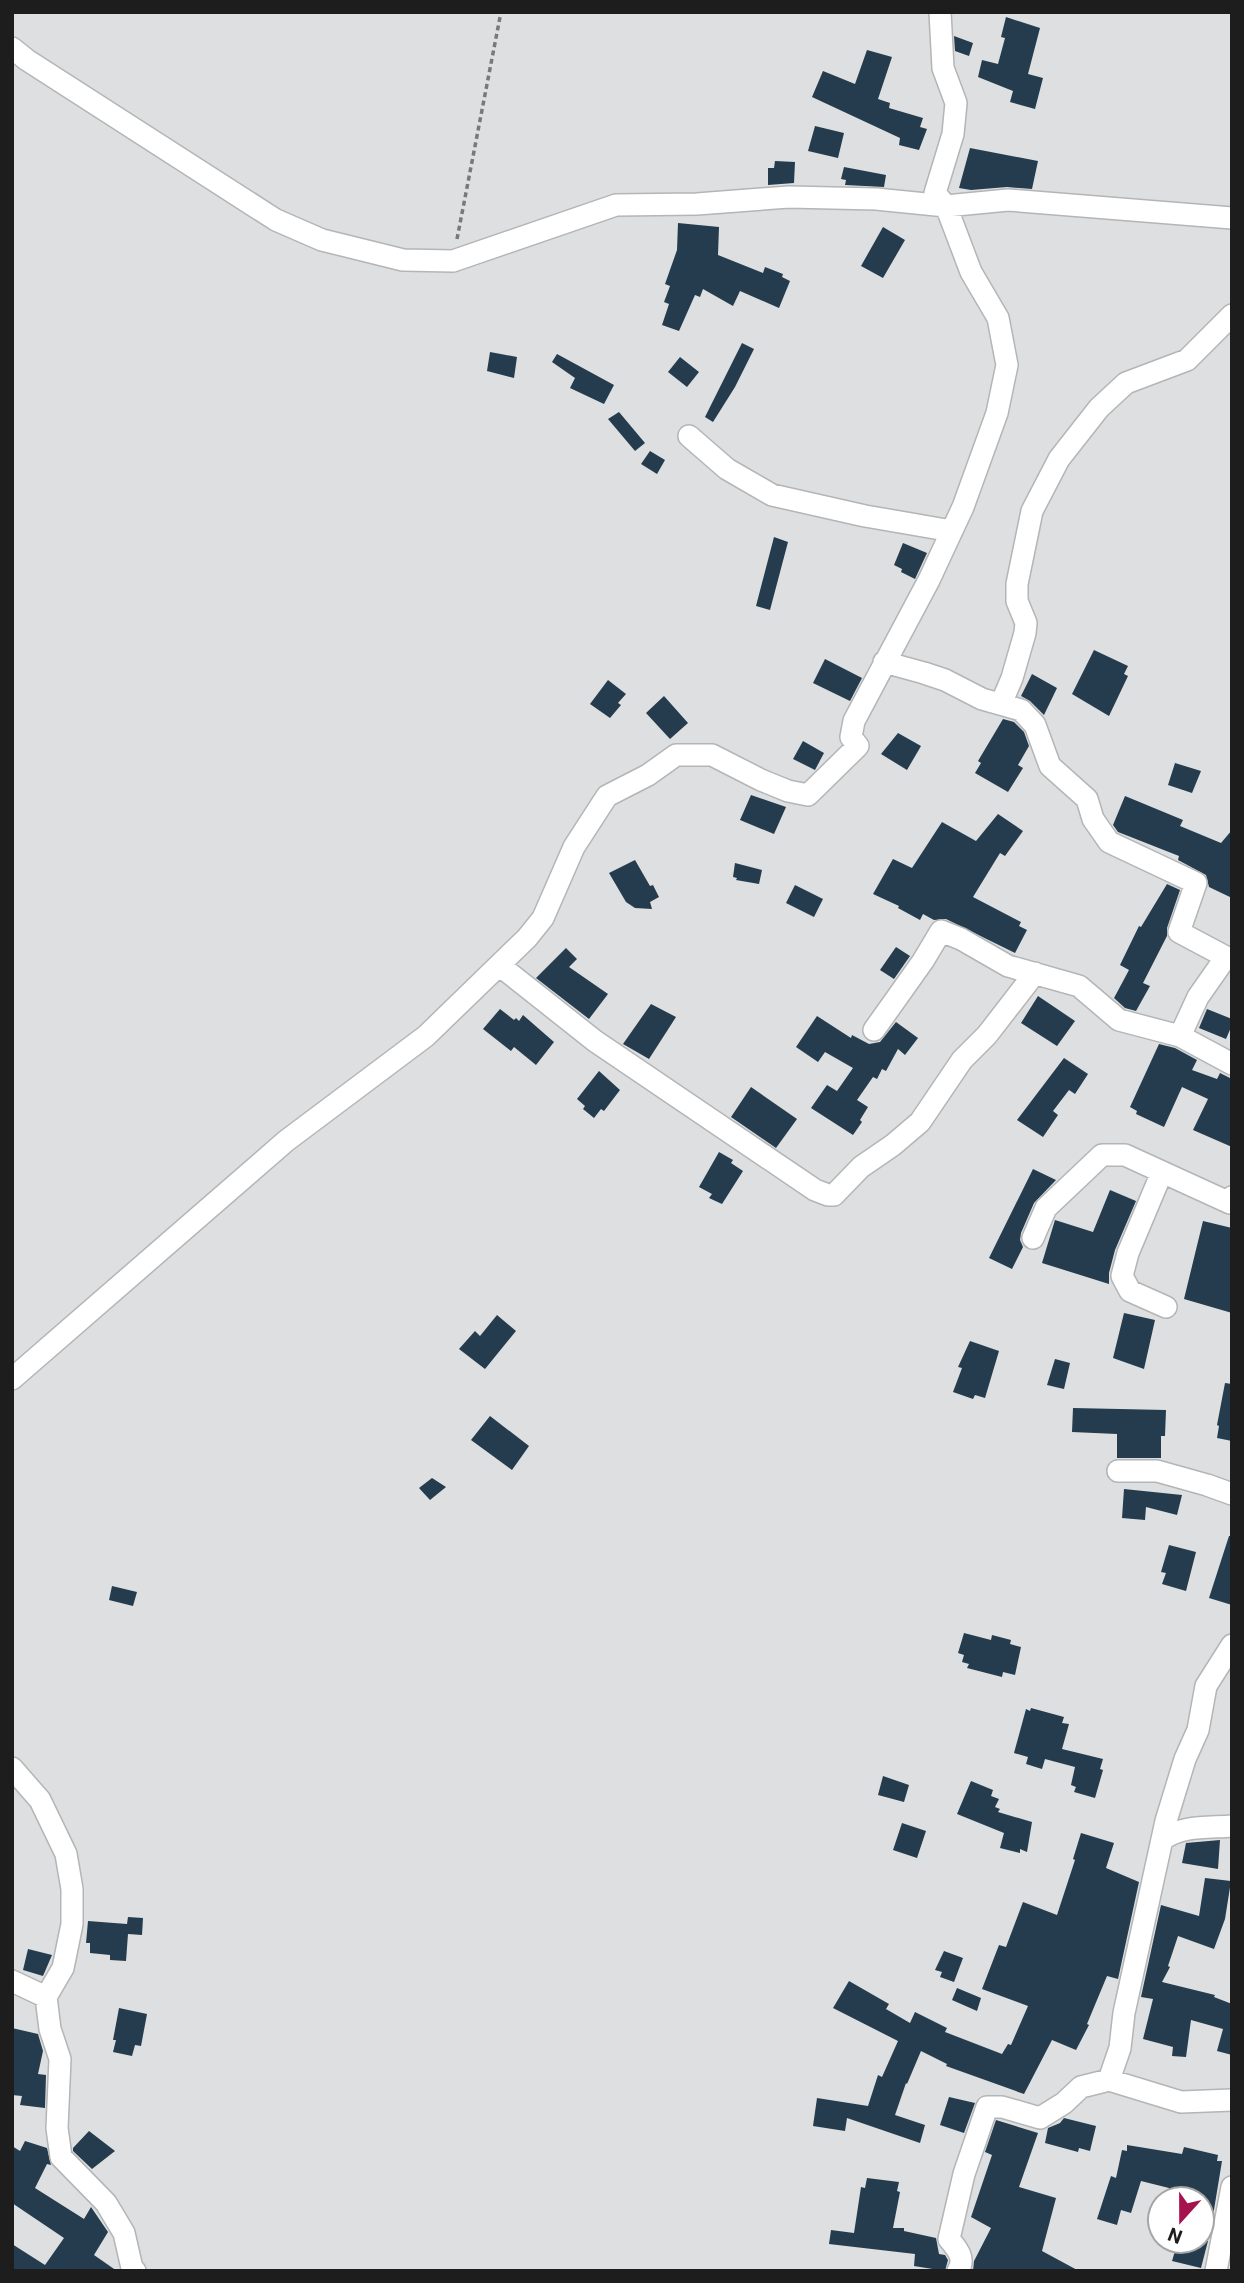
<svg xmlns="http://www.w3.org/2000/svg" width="1244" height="2283" font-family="Roboto,sans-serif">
<rect width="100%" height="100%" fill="#dddfe0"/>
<path fill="#243c4e" d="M1006,17L1040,28L1028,74L1043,78L1035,109L1010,102L1013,91L978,77L982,60L998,64L1005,38L1001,37Z
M954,36L973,43L969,56L955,51Z
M867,50L892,57L878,99L890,103L889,108L923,118L920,127L927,129L919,150L899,145L900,138L812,97L823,71L855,84Z
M815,126L844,133L838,158L808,151Z
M970,148L1038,161L1032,189L1007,187L971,190L959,188Z
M775,161L795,162L794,183L768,185V168H774Z
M844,167L886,175L884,187L845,185L846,180L841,179Z
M678,223L719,227L718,255L763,273L765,267L783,274L782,277L790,281L779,308L740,291L733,306L703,289L700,297L695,295L679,331L662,325L669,304L664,302L670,286L665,284L677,250Z
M883,227L905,240L883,278L861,266Z
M742,343L754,349L735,387L713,422L705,417Z
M490,352L517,357L514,378L487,371Z
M557,354L614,385L604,404L570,388L575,378L552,362Z
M680,357L699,372L687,387L668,372Z
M619,412L645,443L635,451L608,419Z
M650,451L665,460L657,474L641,464Z
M774,537L788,542L770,610L756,606Z
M903,543L927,553L915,579L901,572L902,569L894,565Z
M1094,650L1128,666L1124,674L1128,676L1109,716L1072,694Z
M825,659L862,678L850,701L813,683Z
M1032,674L1057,688L1044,715L1030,701L1021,696Z
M608,680L626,694L618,703L621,705L610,718L590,704Z
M664,696L688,723L670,739L646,713Z
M1003,719L1014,722L1024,732L1029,746L1018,765L1023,768L1008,792L975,773L981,763L978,761Z
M898,733L921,746L907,770L881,754Z
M803,741L824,753L815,770L793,759Z
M1175,763L1201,771L1192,793L1168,785Z
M751,795L786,807L774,834L740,820Z
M1125,796L1183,820L1180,826L1221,843L1232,830V898L1209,887L1206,875L1178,860L1179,856L1118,832L1113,825Z
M998,814L1023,831L1005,856L1000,853L973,897L1021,922L1019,926L1027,930L1015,953L946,919L934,920L923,914L920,920L898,908L899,906L873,894L893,859L912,868L942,822L976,841Z
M635,860L650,886L653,885L659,897L650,902L652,909L635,908L626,902L609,873Z
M735,863L762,870L759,884L736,880L737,878L733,877Z
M1167,884L1180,890L1167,928V936L1143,983L1150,986L1136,1011L1125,1008L1114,998L1129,970L1120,965L1139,926L1141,927Z
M795,885L823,899L814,917L786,903Z
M896,947L910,956L894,979L880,970Z
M566,948L577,959L569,967L608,994L589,1019L536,978Z
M1038,996L1075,1021L1057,1046L1021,1023Z
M651,1004L676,1017L649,1059L623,1044Z
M500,1009L514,1020L516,1018L519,1021L523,1015L554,1042L536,1065L514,1047L511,1051L483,1029Z
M1207,1009L1232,1019V1025L1226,1039L1199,1028Z
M817,1016L851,1038L852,1035L869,1044L880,1042L896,1022L918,1038L905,1055L898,1049L886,1071L882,1069L877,1079L873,1077L857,1100L868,1107L860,1120L862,1122L853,1135L811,1108L827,1085L837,1091L853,1068L825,1052L818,1062L796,1047Z
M1159,1044L1175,1048L1197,1060L1192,1070L1217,1079L1220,1073L1232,1079V1147L1193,1130L1208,1099L1182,1087L1164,1127L1136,1114L1137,1111L1130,1107Z
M1064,1058L1088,1074L1075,1094L1069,1090L1053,1111L1058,1115L1043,1137L1017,1120Z
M599,1071L620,1090L604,1111L601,1109L594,1118L583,1109L585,1106L577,1099Z
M751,1087L797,1119L776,1148L731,1117Z
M719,1152L733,1160L731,1163L743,1171L722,1204L709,1198L712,1194L699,1187Z
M1033,1169L1056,1180L1034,1203L1021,1233L1020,1240L1023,1247L1012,1269L989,1258Z
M1110,1190L1136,1201L1115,1250L1109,1273V1284L1042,1263L1055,1220L1093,1232Z
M1203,1221L1232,1228V1313L1184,1299Z
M1124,1313L1155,1320L1144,1369L1113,1358Z
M497,1315L516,1331L485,1369L459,1349L475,1331L480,1336Z
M970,1341L999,1351L985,1398L975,1395L973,1399L953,1392L962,1368L958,1367Z
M1055,1359L1070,1363L1064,1389L1047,1385Z
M1225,1383L1232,1384V1441L1217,1438L1219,1426L1217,1425Z
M1073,1408L1166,1410L1165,1436H1161V1458H1117V1434L1072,1432Z
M490,1416L529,1446L512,1470L471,1440Z
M432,1478L446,1487L430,1500L419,1488Z
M1124,1489L1182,1495L1177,1515L1146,1507L1145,1520L1122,1518Z
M1229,1536H1232V1605L1209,1598Z
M1169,1545L1196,1552L1186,1591L1162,1584L1166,1573L1161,1572Z
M112,1586L137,1592L133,1606L109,1600Z
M964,1633L991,1640L992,1635L1011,1640L1010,1644L1021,1647L1015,1675L1003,1672L1002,1677L967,1668L969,1664L962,1662L964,1655L958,1653Z
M1031,1708L1064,1717L1062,1723L1069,1724L1062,1749L1103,1759L1100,1769L1103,1770L1095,1798L1074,1792L1076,1787L1071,1785L1075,1767L1045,1759L1042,1769L1026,1764L1028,1757L1014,1753L1026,1709L1030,1711Z
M883,1776L909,1785L904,1802L878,1795Z
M971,1781L993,1790L991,1796L999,1799L995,1807L1000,1809L998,1812L1032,1822L1027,1852L1020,1849V1853L1000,1848L1004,1833L957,1814Z
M902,1823L926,1831L917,1858L893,1850Z
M1081,1833L1114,1843L1106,1868L1139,1882L1118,1979L1107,1976L1087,2024L1089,2025L1076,2050L1052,2040L1024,2094L946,2066L947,2064L921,2051L907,2084L906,2083L895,2115L925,2125L920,2143L847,2118L845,2131L813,2126L817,2098L868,2106L878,2075L882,2077L898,2041L833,2008L849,1981L889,2004L886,2009L910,2023L915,2012L947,2028L945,2032L1002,2054L1008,2044L1011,2045L1028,2006L982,1989L999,1945L1006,1947L1023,1902L1057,1915L1075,1860L1073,1859Z
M1220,1840L1218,1869L1182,1863L1186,1843Z
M1205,1878L1231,1881L1225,1919L1214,1949L1178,1936L1168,1966L1170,1967L1162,1982L1215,1995L1214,1997L1232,2004V2055L1217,2051L1223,2029L1191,2020L1186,2057L1172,2056L1173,2047L1143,2039L1153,1999L1141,1997L1161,1905L1199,1916Z
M128,1917L143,1918L142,1935L128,1934L126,1961L110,1960V1955L90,1953V1943H86L88,1921L127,1924Z
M28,1949L52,1955L43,1976L23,1970Z
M944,1951L963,1958L954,1982L940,1977L942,1972L935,1970Z
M957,1988L981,1998L977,2011L952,2000Z
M119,2008L147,2014L141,2046L135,2045L132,2056L113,2052L116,2040H113Z
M12,2028L38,2034L43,2051L38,2074L46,2075L45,2108L20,2105L22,2096L12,2095Z
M949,2097L975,2103L964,2133L940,2125Z
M1064,2118L1096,2126L1090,2151L1079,2148L1078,2152L1045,2143L1048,2128L1060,2123Z
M996,2120L1038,2133L1019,2187L1056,2198L1042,2251L1079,2271H973L974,2261L991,2228L971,2217L992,2155L985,2152Z
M89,2131L115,2151L92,2169L73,2151V2148Z
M25,2141L47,2148L51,2165L47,2164L35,2188L84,2219L91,2207L108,2232L94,2255L117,2271H12V2244L45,2265L64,2238L12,2203V2146L20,2151Z
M1127,2145L1182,2154L1184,2147L1218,2155L1217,2161H1222L1210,2234H1202V2199H1166L1169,2188L1141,2181L1131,2213L1121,2210L1117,2225L1097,2219L1111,2176L1116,2178L1122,2150L1127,2151Z
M867,2178L899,2182L897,2191L900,2192L893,2228H904V2231L936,2238L939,2254L945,2255L948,2260L945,2271L914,2266L915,2254L829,2244L831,2230L854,2233L861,2187L865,2188Z
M1178,2241H1208L1201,2268L1172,2261Z"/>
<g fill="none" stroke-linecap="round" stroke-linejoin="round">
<defs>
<path id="street" d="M12,48L27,60L276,220L322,240L403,260L453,261L616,205L697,204L789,197L876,199L946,206L1008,200L1232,218
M689,436L727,469L772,495L865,516L952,531
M884,662L924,673L945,680L982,699L1021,710L1035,725L1050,766L1087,799L1093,819L1109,842L1196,883L1179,932L1226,957L1198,997L1180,1036
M1001,704L1012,678L1025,633L1026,623L1017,601V584L1032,511L1059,459L1099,408L1126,383L1187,360L1232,315
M499,965L595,1041L815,1190L828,1195H834L861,1167L893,1145L920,1122L962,1060L987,1035L1035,973
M874,1030L923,961L941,931L961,939L1008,966L1079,986L1119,1020L1180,1036L1232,1064
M1162,1172L1128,1253L1122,1276L1130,1291L1166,1307
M1033,1238L1046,1208L1102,1155H1125L1230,1203L1232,1197
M12,1379L286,1141L426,1036L527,938L543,918L574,847L607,796L648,775L676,755H712L761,780L788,791L808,795L858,746L851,737L854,721L929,580L963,507L997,413L1007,365L998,318L971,272L946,206L935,193L953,134L956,103L943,68L940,12
M1118,1471H1157L1207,1485L1232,1494
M12,1768L40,1800L66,1854L72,1889V1924L63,1968L46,1997
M1162,1840C1181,1825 1209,1828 1232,1826
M12,1981L46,1997L50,2029L60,2059L57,2128L61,2157L106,2203L124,2233L132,2268L135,2271
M1109,2080L1120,2048L1124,2013L1166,1821L1185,1759L1198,1730L1206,1686L1232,1645
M958,2271C966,2258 957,2249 949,2239L964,2174L987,2107H1002L1040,2118L1064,2103L1081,2087L1109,2080L1181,2102L1232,2100
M1216,2271L1232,2187"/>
</defs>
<use href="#street" stroke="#b3b5b6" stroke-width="24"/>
<path stroke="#78797a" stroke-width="3.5" stroke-dasharray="5 3.5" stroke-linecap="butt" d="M457,239L501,12"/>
<use href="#street" stroke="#fff" stroke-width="21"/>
</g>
<rect width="1244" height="2283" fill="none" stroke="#1d1d1d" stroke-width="28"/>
<g transform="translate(1181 2220) rotate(201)"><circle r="33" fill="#ffffff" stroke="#a5a5a5" stroke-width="2"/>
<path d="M0-5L12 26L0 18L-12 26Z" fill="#a6124d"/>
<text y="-10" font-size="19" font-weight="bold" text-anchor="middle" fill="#1d1d1d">N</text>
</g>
</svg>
